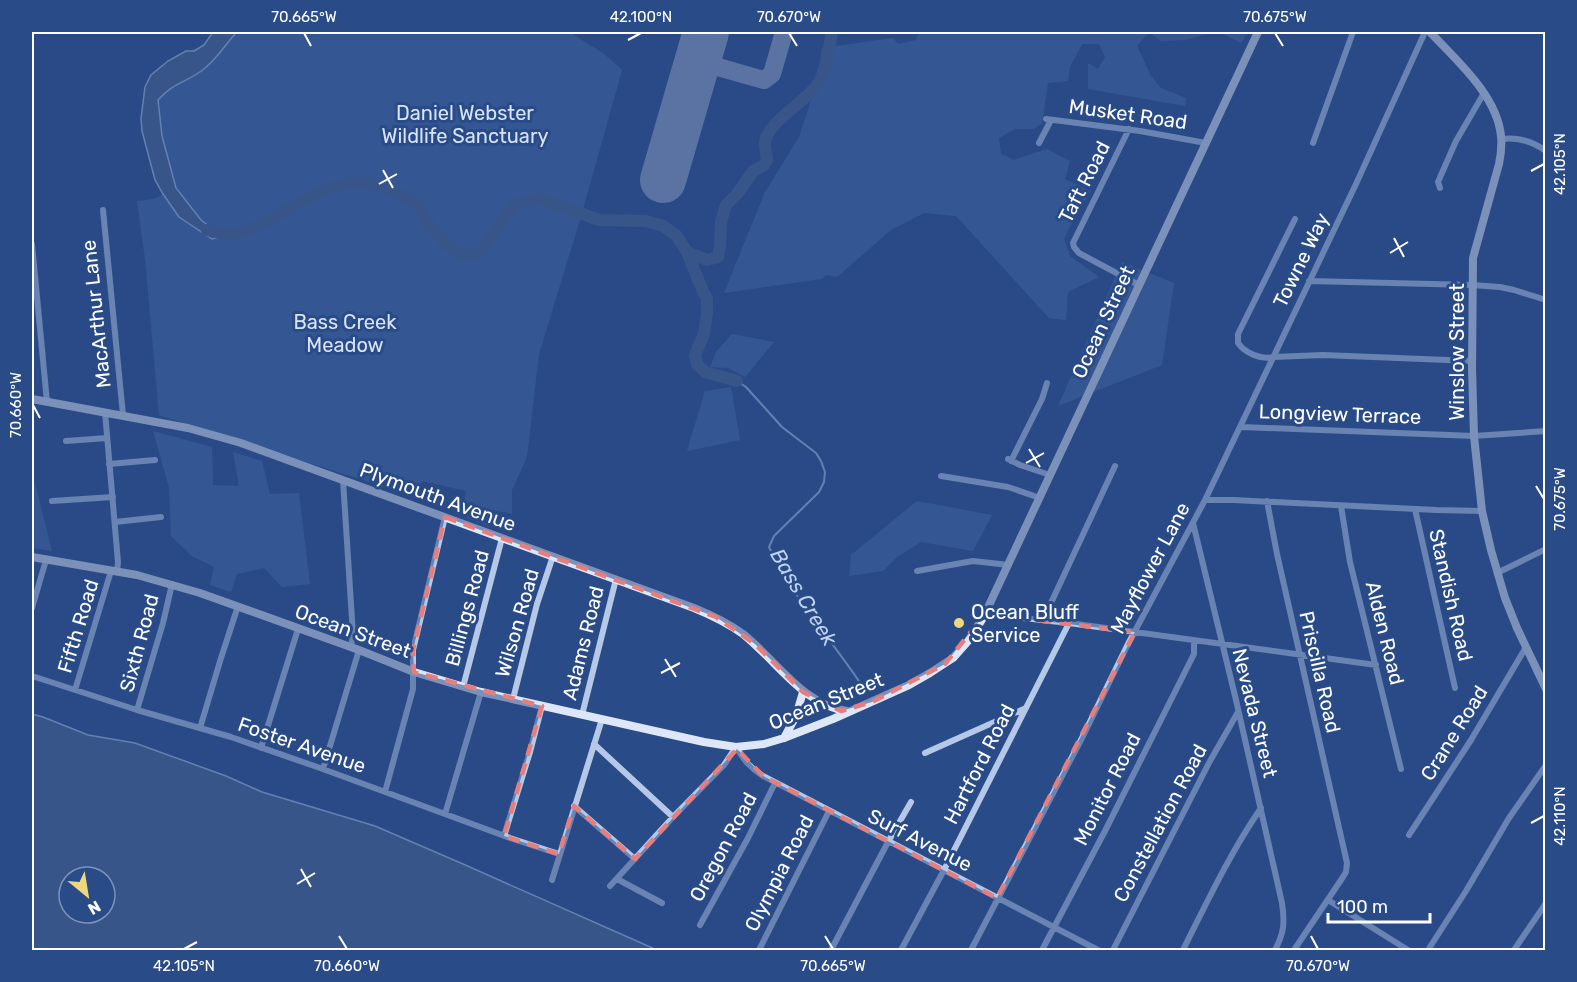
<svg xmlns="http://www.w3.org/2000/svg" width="1577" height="982" font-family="Rubik,sans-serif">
<rect width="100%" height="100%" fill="#294b87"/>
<path fill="#4066a5" d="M237,32H569L603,53L622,70L582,213L539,354L527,457L512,490V514L492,510L488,520L490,527L462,516L466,491L422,481L416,497L159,415L145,259L137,201L154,199L163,194L179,217L222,230L209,226L201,220L176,188L162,136L158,100L166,90L176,84L192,78Z
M919,32H1149L1137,46L1151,76L1161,88L1186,98L1185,106L1088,89V63L1098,69L1105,57L1099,44H1082L1070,67L1068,81L1048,83L1042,124L1033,129H1015L999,138L1001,154L1014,160L1047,149L1070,161L1065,179L1091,191L1076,215L1064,239L1070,256L1099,277L1068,292L1066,320L1049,318L956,216L924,213L891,230L837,277L826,275L822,279L724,293L765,192L799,137L818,80L822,48L893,38L898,44L916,40Z
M1149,32H1214L1185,40L1161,41Z
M1219,32H1247L1241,43Z
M1122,262L1174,283L1162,365L1058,406Z
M732,334L774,342L745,377L728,368L710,367L716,352Z
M731,387L740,440L687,451L705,391Z
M153,431L212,447L213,485L239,486L233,452L262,461L270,494L299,493L310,584L282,587L264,568L237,574L231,592L210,585L214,567L192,556L171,536L169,487Z
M32,471L52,551L32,548Z
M917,501L992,515L973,551L921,542L897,557L883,571L849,576L851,555Z"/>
<path fill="#4b628e" stroke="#a9c2e8" stroke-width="1.5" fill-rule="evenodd" d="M213,32H237C226,43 218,58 205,68C189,82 173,82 158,100L162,136L176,188L201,220L209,226L223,230L222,234L219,237L212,239L179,217L163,194L155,180L142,131L141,119L145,87L151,75L168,61L186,51H194L204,45Z
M32,714L43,717L88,735L135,743L226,776L262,792L375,826L463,864L657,950H32ZM69,877H105V913H69Z"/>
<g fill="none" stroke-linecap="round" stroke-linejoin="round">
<path stroke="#a9c2e8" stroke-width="2" d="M737,381L746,387L782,427L816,453L821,461L825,472L824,482L819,492L774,536L769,547C793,598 832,640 863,687"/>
<path stroke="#4b628e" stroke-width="12" d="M207,230L229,235L250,229L272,219L299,202L330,188L349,183L366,182L400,194L413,202L419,207L427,221L446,245L463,254L471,256L476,255L483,249L508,212L517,203L526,201L541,199L599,220L646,221L663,226L676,235L687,252L702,289L707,299V313L704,334L695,355L697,364L705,372L737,381
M687,252L707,260L718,257L720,246L721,222L726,205L738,193L753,171L763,166L767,160C767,154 764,148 765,142C769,120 807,102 819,82C827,68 829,48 832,32"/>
<path stroke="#94a5c3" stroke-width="18" d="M701,48L703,56L711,65L764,80L772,74L784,32"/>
<path stroke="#94a5c3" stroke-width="46" d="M663,180L706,32"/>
<path stroke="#b5c8e8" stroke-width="6" d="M1046,119L1140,131L1206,143
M1129,129L1073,243L1074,247L1079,253L1139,285
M1502,139C1518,137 1532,141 1546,151
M1039,143L1051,120
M1313,143L1353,32
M1440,188L1438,182L1456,141L1484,93
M103,210L123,415
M1295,219L1238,334V343C1245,353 1261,360 1273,357L1323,355L1472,361
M32,244L47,402
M1309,281L1472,285L1500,287L1514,290L1546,300
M105,412L118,562L117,572
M1241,427L1474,436L1546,431
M66,441L107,438
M1008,459L1020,465L1050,475
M1011,461L1042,399L1047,383
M109,464L155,460
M941,476L1008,487L1040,498
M343,480L353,635L351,647
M1205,500L1356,184L1425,32
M52,501L113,497
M1267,501L1277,554L1347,863L1346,872L1343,877L1294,950
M1341,506L1350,562L1401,769
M1415,509L1455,688
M115,522L161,517
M1193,523L1236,700L1282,903C1285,923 1284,933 1275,950
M917,571L973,561L1009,565
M1497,573L1546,549
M32,608L46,560
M985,614L1069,623L1376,665
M1043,620L1115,466
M32,676L137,710L231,737L320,768L510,838L559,854
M463,687L502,538
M75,690L111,571
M513,699L537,604L553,556
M137,710L163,623L172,584
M582,715L616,579
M200,728L221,658L238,606
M594,744L673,817
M261,748L298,629
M925,753L1026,708
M323,769L359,650
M385,792L413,689V650L445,517
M574,806L635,859
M445,814L481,692
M1409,835L1471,740L1526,647
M504,836L530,752L542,706
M617,879L662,903
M552,880L602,719
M610,886L673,817L724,765L736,747C744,760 750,768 763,776L1098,950
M1328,900L1408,950
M700,925L748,838L775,783
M759,950L829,811
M831,950L888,842L911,802
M901,950L944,870L1069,623
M971,950L1083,736L1127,646L1205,500H1234L1436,510L1482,511
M1042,950L1105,831L1194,654V641
M1113,950L1210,761L1238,712
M1183,950C1207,902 1230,853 1261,808
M1428,950L1466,891L1509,818L1546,765
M1514,950L1546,903"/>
<path stroke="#dee7f7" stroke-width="8" d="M1430,32C1456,60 1497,95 1501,136C1502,145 1501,154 1499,164L1473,258L1472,369L1474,436L1482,511L1491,550L1505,598L1517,628L1546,689
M32,399L188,428L241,443L694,608C711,615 728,623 743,634C777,661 803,705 847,711
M32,557L137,575L200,593L359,650L414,672L481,692L704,742L736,747L764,744L784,738L833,719L909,685L930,673L953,658L968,641L983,618L1258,32
M784,738L796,716L803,692"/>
</g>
<path d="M0 0H1577V982H0ZM445,517L716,617L755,644L803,692L841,711L872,702L945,664L985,614L1135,632L997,898L763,776L737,749L635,859L574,806L559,854L504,836L542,706L414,672L413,650Z" fill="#294b87" fill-opacity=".55" fill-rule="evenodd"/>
<path fill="none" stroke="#e67e7e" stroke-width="4.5" stroke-dasharray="12 8" stroke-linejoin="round" d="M445,517L716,617L755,644L803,692L841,711L872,702L945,664L985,614L1135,632L997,898L763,776L737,749L635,859L574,806L559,854L504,836L542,706L414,672L413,650Z"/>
<path fill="none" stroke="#fff" stroke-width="2" d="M304,33L311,46M789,33L797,46M1275,33L1283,46M628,40L641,33M383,170L393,188M1531,171L1544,164M379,184L397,174M1394,238L1404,257M1390,253L1408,242M33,405L40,418M1029,449L1040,467M1026,463L1044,453M1536,486L1544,499M665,659L676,677M661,673L680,663M1531,823L1544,816M301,869L311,887M297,884L315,873M339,936L347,949M825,936L833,949M1311,936L1318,949M184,949L197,942"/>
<circle fill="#efd77b" stroke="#294b87" stroke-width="2" cx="959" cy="623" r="6"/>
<g text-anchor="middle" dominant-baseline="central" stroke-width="6" stroke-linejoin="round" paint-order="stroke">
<g font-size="20" fill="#d8e4f6" stroke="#294b87">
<text x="465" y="113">Daniel Webster<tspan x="465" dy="23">Wildlife Sanctuary</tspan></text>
<text x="345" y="322">Bass Creek<tspan x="345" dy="23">Meadow</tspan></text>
</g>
<g font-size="20" fill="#fff" stroke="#294b87">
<text transform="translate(1128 114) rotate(8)">Musket Road</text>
<text transform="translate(1084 182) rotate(-63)">Taft Road</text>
<text transform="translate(1301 260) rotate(-64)">Towne Way</text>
<text transform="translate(96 314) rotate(-96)">MacArthur Lane</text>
<text transform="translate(1103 322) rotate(-65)">Ocean Street</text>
<text transform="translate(1457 352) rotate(-90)">Winslow Street</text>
<text transform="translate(1340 414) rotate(2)">Longview Terrace</text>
<text transform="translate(438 497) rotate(20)">Plymouth Avenue</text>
<text transform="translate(1150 568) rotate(-62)">Mayflower Lane</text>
<text transform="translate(1451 595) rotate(77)">Standish Road</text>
<text transform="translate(467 608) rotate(-75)">Billings Road</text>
<text transform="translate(517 623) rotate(-74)">Wilson Road</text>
<text transform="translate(78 626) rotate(-73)">Fifth Road</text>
<text transform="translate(353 631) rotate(20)">Ocean Street</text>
<text transform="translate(1385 633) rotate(76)">Alden Road</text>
<text transform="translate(139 643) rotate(-75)">Sixth Road</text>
<text transform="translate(583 643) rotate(-76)">Adams Road</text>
<text transform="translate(1320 672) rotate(77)">Priscilla Road</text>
<text transform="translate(826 701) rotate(-22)">Ocean Street</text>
<text transform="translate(1255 713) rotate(76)">Nevada Street</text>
<text transform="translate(1454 733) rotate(-58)">Crane Road</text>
<text transform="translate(302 745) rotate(19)">Foster Avenue</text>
<text transform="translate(979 764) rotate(-63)">Hartford Road</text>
<text transform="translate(1107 789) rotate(-63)">Monitor Road</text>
<text transform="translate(1160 823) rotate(-62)">Constellation Road</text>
<text transform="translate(920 840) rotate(27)">Surf Avenue</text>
<text transform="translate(723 847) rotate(-62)">Oregon Road</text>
<text transform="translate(779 873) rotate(-63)">Olympia Road</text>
</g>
<g font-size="20" fill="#fff" stroke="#294b87" text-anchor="start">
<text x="971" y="612">Ocean Bluff<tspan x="971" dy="23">Service</tspan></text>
</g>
<g font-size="21" font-style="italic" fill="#c0d2ef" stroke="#294b87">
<text transform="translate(804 597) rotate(59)">Bass Creek</text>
</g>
</g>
<rect width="1577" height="982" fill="none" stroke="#294b87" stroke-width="66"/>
<g transform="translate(87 895) rotate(150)"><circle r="28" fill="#294b87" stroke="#7f93b7" stroke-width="1.5"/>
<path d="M0-4.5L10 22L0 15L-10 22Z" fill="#efd77b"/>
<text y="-9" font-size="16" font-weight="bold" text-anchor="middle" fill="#ffffff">N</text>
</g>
<path d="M1328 913v9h102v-9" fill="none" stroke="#ffffff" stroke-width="3"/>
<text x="1337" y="913" font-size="18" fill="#ffffff" stroke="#294b87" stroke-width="4.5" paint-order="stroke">100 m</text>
<rect x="33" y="33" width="1511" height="916" fill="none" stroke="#fff" stroke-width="2"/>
<g font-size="15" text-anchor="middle" fill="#fff">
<text x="304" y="22">70.665°W</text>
<text x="641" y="22">42.100°N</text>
<text x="789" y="22">70.670°W</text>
<text x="1275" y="22">70.675°W</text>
<text transform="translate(1560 164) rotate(-90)" y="5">42.105°N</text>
<text transform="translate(16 405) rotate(-90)" y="5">70.660°W</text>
<text transform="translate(1560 499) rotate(-90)" y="5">70.675°W</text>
<text transform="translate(1560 816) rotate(-90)" y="5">42.110°N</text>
<text x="184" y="971">42.105°N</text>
<text x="347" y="971">70.660°W</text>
<text x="833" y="971">70.665°W</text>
<text x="1318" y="971">70.670°W</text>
</g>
</svg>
